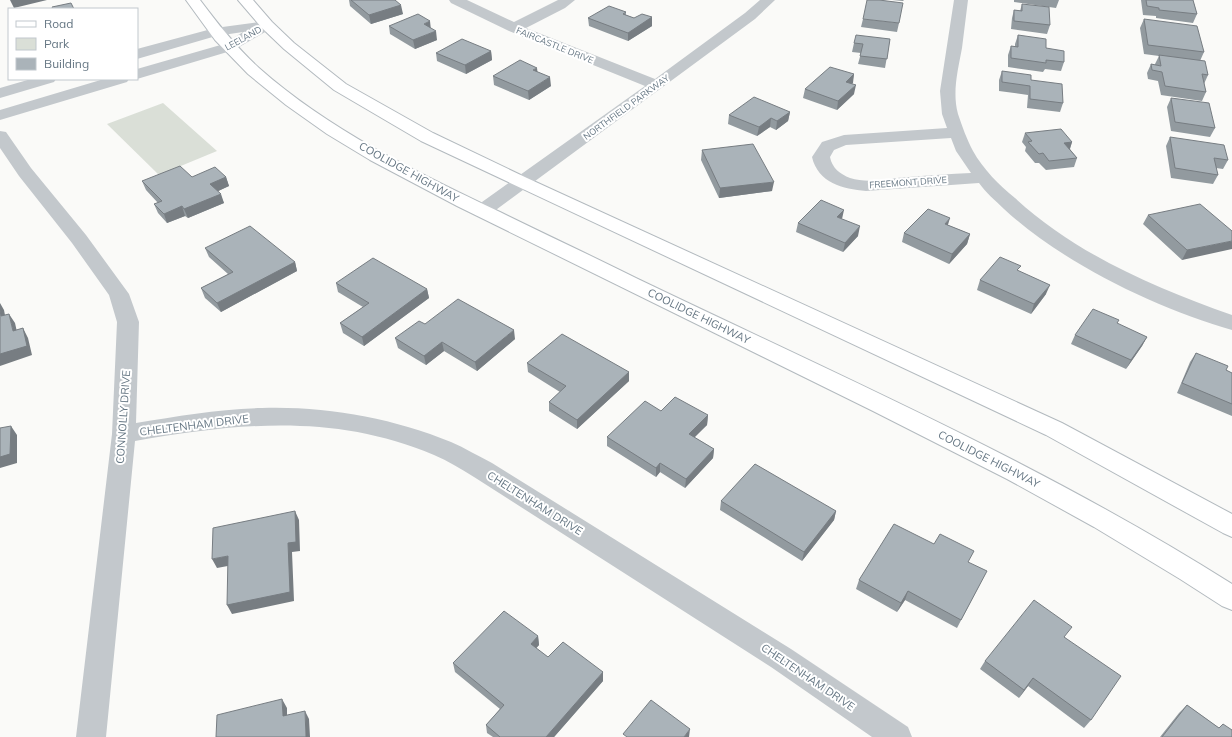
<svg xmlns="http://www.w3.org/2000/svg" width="1232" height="737" font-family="Mulish,sans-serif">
<rect width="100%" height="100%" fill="#fafaf8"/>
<path fill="#dadfd7" d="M163,103L217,151L159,175L107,124Z"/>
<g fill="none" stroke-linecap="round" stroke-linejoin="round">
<defs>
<path id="secondary" d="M186,0H200C218,24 236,47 259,68C329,130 416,172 500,212C547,235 594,257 640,280C840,376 1044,465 1232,584V610L1222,606L1180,579L1094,527L1007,479L873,411L457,206L370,160L327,134L286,105L248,74L215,40Z
M238,0H253L272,22L294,43L346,84L433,133L527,178L1062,423L1232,514V537L1223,533L1046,435L421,141L334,90L284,49L262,28Z"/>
</defs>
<use href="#secondary" stroke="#b3babf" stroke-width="2"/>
<path fill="#c3c8cc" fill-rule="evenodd" d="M449,0H467L514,22L558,0H575L565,8L526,28L655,79L745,13L760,0H775L755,19L489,215L482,217L475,215L473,211L475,207L645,86L509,31L451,3Z
M954,0H968C966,16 964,32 962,48C958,70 952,92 958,114C962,126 967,140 973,151C983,169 999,185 1015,198C1076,254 1155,288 1232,315V330C1157,309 1061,262 1004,209C995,200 986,193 979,183L866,191C843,189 818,183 812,157L822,142L844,135L947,128L942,114L940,91ZM951,138L956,151L971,173C950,174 930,175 909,177C890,178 869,184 850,178C840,174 832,168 830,157L834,150L846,145Z
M267,21L272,22L274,25L272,28L234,50L137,79V69L224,44L243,32L216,36L137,59V49L215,28Z
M31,79H56L54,82L0,98V88Z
M104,79H129L127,82L0,120V110Z
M0,131L6,132L31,168L86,235L129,294L139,322L136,423C178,416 220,409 262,408C326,406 392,418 451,442C465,448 478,456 492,463L791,649L908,727L912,737H872L771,667L474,477C461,469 448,461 434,455C335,413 238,423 135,441L106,737H76L112,434L117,322L109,295L72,243L19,176L0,148Z"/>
<use href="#secondary" fill="#fff" fill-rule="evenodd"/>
</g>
<path fill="#929a9f" d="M349,0H395L403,14L371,24L350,6Z
M892,0H904L903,1Z
M1014,0H1059L1056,8L1014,2Z
M1141,0H1193L1197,14L1193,23L1156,18V16L1143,15Z
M1022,4L1050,25L1047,34L1011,29L1012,18L1014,10L1020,11Z
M626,12V15L634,18L652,17V26L628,41L589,26L588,18Z
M863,19L899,23L897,32L861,27Z
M1144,19L1204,52L1200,61L1208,75L1204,84L1206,92L1202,101L1161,95L1158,81L1148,79L1147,73L1151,64L1155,65V64L1159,56L1144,54L1140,28Z
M389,26L437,40L415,49L390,34Z
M1018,35L1046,48L1064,62L1061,71L1045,69L1043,72L1008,67V55L1011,46L1015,47V44Z
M890,39L885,68L858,64L861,53L852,52L854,43Z
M491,51L492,60L466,74L437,61L436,53Z
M1002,71L1031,80L1063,103L1060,112L1027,108L1028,95L999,91V80Z
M854,74L852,84L854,94L837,110L803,98L805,89Z
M493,76L551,86L529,100L494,85Z
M1171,98L1215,128L1210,137L1171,131L1167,107Z
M790,112L788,121L776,130L770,127L757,136L728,124L729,115Z
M1025,133L1072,142L1070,149L1077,158L1074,167L1046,170L1039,163H1035L1025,151L1026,147L1022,142Z
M1170,137L1228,160L1223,169L1216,168L1218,175L1213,184L1171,178L1166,146Z
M702,150L772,191L719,198L701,160Z
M192,177H226L229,186L218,191L224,203L188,218L185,216L167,223L158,213L154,204L158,203L146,190L142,181Z
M1148,215L1232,231L1182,260L1143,224Z
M842,219L858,236L843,252L796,232L798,223Z
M948,225L970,234L967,244L949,264L902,242L904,233Z
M205,248L295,262L297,271L221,312L205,298L201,288L228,274L209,257Z
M1019,271L1046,294L1031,314L977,290L980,280Z
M336,283L427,289L429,298L364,346L343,333L340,323L363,307L338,292Z
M425,324L515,339L477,371L444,351L426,365L398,348L395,338Z
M1117,324L1147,337L1142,346L1126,369L1071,344L1075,335Z
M1196,353L1226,370L1232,373V416L1177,393L1190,362Z
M527,363L629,372V381L577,429L549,411V402L560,392L528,372Z
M661,411L708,415L707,425L694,437L714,449L713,458L685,488L660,472L656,477L607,446V437Z
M721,501L836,511L834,520L802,561L720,510Z
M968,562L982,580L957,628L905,600L897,612L856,589L859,580Z
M538,636L539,645L536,648L548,657L603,681L554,737H493L487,733L486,725L500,709L455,672L453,663Z
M1065,637L1091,720L1084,728L1028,686L1019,698L980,669L985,661Z
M1187,705L1219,728L1223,724L1232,737H1160L1179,713Z"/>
<path fill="#777d82" d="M10,0H47L14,8Z
M401,5L403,14L371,24L369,15Z
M652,17V26L628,41V33Z
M430,21L431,30L424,24Z
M436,31L437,40L415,49L413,40Z
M491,51L492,60L466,74L465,65Z
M537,68L538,76L533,70Z
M854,74L853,83L845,91L846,82Z
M550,77L551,86L529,100L528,91Z
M856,85L854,94L837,110L838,101Z
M790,112L788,121L776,130L777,121Z
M771,118L770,127L757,136L759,127Z
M1072,142L1069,151L1064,143Z
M226,177L229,186L214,193L210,184Z
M774,182L772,191L719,198L720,188Z
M221,194L224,203L188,218L184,209Z
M182,206L185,216L167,223L164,214Z
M844,210L842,219L837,217Z
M950,218L947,228L945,224Z
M860,226L858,236L843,252L845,243Z
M970,234L967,244L949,264L952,254Z
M1232,241V249L1182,260L1187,250Z
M295,262L297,271L221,312L217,303Z
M1050,285L1046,294L1031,314L1034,304Z
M427,289L429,298L364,346L362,337Z
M0,303L4,310L7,326L1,316L0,310Z
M9,314L15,323L19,341L13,331Z
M23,328L28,338L32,355L0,366V354Z
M514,330L515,339L477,371L475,362Z
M1147,337L1142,346L1126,369L1131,360Z
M442,342L444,351L426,365L424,356Z
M629,372V381L577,429V420Z
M708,415L707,425L688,444L689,434Z
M11,426L17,435V463L0,468V457Z
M714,449L713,458L685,488L686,479Z
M660,463V472L656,477V468Z
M295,511L299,520L300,551L292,552L294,601L232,614L227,605L288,543Z
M836,511L834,520L802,561L804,552Z
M228,556L233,565L217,568L212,559Z
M908,591L905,600L897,612L901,603Z
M538,636L539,645L532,653L531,644Z
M603,672V681L554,737H546Z
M1033,678L1028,686L1019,698L1024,690Z
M282,699L287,708V724L283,716Z
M305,711L309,719L310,737H306Z
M690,729L689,737H684Z"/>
<path fill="#aab3b9" stroke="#777d82" d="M351,0H395L401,5L369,15Z
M867,0H879L903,3L899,23L863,19Z
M1146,0H1193L1197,14L1159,10V8L1147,6Z
M71,3L74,9H53L52,7Z
M1022,4L1049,7L1050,25L1014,21V10L1022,11Z
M609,6L626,12L623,14L634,18L642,14L652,17L628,33L588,18Z
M418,14L430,21L424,24L436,31L413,40L389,26Z
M1144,19L1197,26L1204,52L1148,45Z
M856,35L890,39L887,59L860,56L863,44L854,43Z
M1018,35L1046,39V48L1064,51V62L1046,60V63L1011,58V46L1018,47Z
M462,39L491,51L465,65L436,53Z
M1159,55L1205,61L1208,75L1202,74L1206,92L1165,86L1162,72L1152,70L1151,64L1161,66Z
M520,60L537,68L533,70L550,77L528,91L493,76Z
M830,67L854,74L846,82L856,85L838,101L805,89Z
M1002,71L1031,75V80L1062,84L1063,103L1030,99V86L1002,82Z
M754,97L790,112L777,121L771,118L759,127L729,115Z
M1171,98L1209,103L1215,128L1175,122Z
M1061,129L1072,142L1064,143L1077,158L1049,161L1043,153L1039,154L1028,142L1032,141L1025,133Z
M1170,137L1224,145L1228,160L1214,158L1218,175L1175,168Z
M753,144L774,182L720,188L702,150Z
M180,166L192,177L215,167L226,177L210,184L221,194L184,209L182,206L164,214L154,204L162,201L142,181Z
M821,200L844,210L837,217L860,226L845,243L798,223Z
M1200,204L1232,231V241L1187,250L1148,215Z
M928,209L950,218L945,224L970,234L952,254L904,233Z
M250,226L295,262L217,303L201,288L233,272L205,248Z
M1000,257L1021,266L1017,270L1050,285L1034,304L980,280Z
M373,258L427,289L362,337L340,323L369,303L336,283Z
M458,299L514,330L475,362L442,342L424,356L395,338L419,321L425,324Z
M1093,309L1119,320L1117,323L1147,337L1131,360L1075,335Z
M0,310L1,316L9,314L13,331L23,328L27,346L0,354Z
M562,334L629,372L577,420L549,402L566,386L527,363Z
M1196,353L1228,366L1226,370L1232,373V404L1182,383Z
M675,397L708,415L689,434L714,449L686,479L660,463L656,468L607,437L645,401L661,411Z
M11,426L10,454L0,457V428Z
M755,464L836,511L804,552L721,501Z
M295,511L296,542L288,543L290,592L227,605L228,556L212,559L213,528Z
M894,524L934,544L940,534L974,551L968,562L987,571L961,620L908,591L901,603L859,580Z
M1034,600L1072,627L1064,637L1121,676L1091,720L1033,678L1024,690L985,661Z
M504,611L538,636L531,644L548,657L563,642L603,672L546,737H500L486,725L504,705L453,663Z
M282,699L283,716L305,711L306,737H216L217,715Z
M651,700L690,729L684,737H627L623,734Z
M1187,705L1219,728L1223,724L1232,730V737H1162Z"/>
<g text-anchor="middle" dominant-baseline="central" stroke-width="4" stroke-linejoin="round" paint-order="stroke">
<g font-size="9" fill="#657683" stroke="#fff">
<text transform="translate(243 38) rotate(-29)">LEELAND</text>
<text transform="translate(555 45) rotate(22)">FAIRCASTLE DRIVE</text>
<text transform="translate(626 107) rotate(-36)">NORTHFIELD PARKWAY</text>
<text transform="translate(908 182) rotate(-4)">FREEMONT DRIVE</text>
</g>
<g font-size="11" fill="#657683" stroke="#fff">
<text transform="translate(409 172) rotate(29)">COOLIDGE HIGHWAY</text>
<text transform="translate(699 316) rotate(26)">COOLIDGE HIGHWAY</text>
<text transform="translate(123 417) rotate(-86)">CONNOLLY DRIVE</text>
<text transform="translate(194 425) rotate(-7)">CHELTENHAM DRIVE</text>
<text transform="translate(989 459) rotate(27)">COOLIDGE HIGHWAY</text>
<text transform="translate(535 503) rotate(32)">CHELTENHAM DRIVE</text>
<text transform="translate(808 677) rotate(34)">CHELTENHAM DRIVE</text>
</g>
</g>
<rect x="8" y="8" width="130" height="72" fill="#ffffff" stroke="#c1c8cd"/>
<rect x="16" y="21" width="20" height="6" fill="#ffffff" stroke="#c1c8cd"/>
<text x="44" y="28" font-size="12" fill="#657683">Road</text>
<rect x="16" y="38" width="20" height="12" fill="#dadfd7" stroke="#c1c8cd"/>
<text x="44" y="48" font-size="12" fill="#657683">Park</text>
<rect x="16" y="58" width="20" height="12" fill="#aab3b9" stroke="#c1c8cd"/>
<text x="44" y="68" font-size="12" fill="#657683">Building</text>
</svg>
